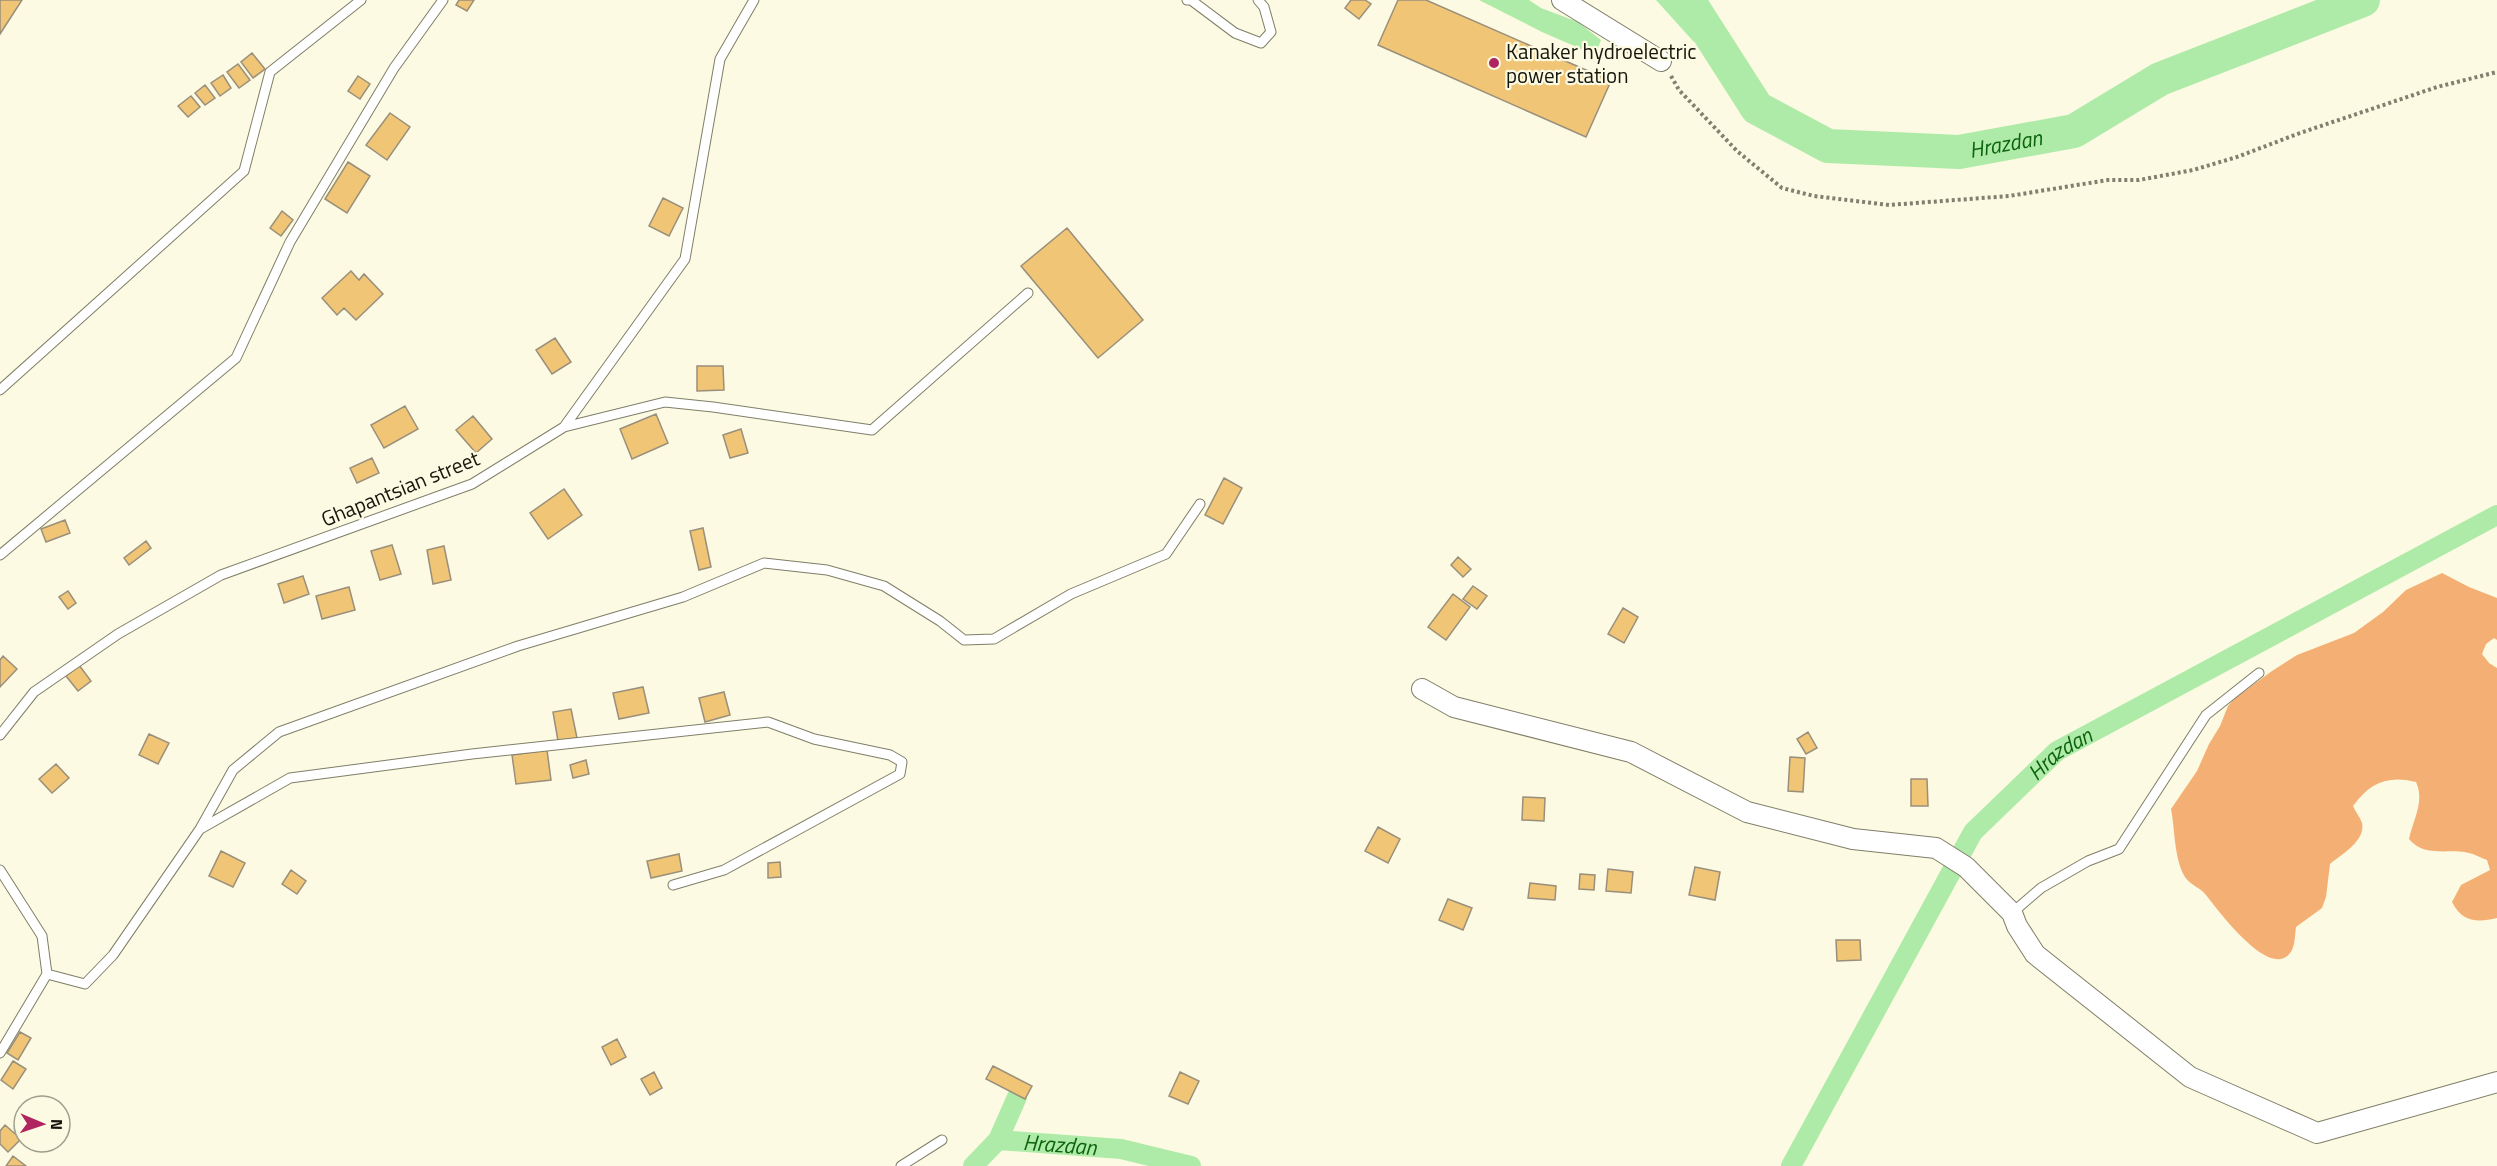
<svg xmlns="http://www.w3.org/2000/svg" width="2497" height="1166" font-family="'Titillium Web',sans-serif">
<rect width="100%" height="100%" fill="#fcfae2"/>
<path fill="#f4b074" d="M2442,573L2469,587L2497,598V640L2494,638L2486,644L2482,654L2489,663L2497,668V918C2477,923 2462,922 2452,902L2461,885L2490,870L2487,860C2481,858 2475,854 2469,853C2448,848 2424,858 2409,839C2413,820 2425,801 2416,782C2387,775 2370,783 2353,806C2355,811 2360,817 2362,823C2366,841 2341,855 2330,864L2326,897L2322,908L2296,927C2295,934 2295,944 2292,950C2273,985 2218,910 2206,895C2201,888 2190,885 2185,877C2174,859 2175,829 2171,809L2197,771L2209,744L2220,726L2228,706L2235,698L2272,671L2297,655L2354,633L2383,612L2406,590Z"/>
<path fill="#aeeba8" d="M1479,0H1529L1541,8L1578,22L1601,40L1595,55L1542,32Z
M1656,0H1707L1721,51L1693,41Z"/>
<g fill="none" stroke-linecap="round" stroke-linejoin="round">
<g stroke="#aeeba8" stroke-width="20">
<path id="s1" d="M998,1140L1121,1149L1191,1166"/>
<path d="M973,1166L998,1140L1017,1097"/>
<path id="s2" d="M1791,1166L1973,832L2057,751L2497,515"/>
</g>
<path stroke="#aeeba8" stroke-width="34" id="s3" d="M1688,0L1757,108L1828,146L1959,152L2074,131L2160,79L2363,0"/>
</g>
<path fill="#f0c575" stroke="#9a8f7b" stroke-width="1.5" d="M0,0H22L0,34Z
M459,0H474L467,11L456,5Z
M1351,0H1365L1371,4L1359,19L1345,8Z
M1398,0H1426L1611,81L1586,137L1378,45Z
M252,53L265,69L253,78L241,62Z
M238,64L250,80L239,88L227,72Z
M223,75L231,88L220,96L211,83Z
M358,76L370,84L360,99L348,91Z
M205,85L215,98L205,105L195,93Z
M191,96L200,107L188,117L178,106Z
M390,113L410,127L387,160L366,145Z
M348,162L370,176L347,213L325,199Z
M663,198L683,208L669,236L649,226Z
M282,211L293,220L281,236L270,228Z
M1067,228L1143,320L1098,358L1021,266Z
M351,271L359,280L364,274L383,294L356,320L344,308L337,315L322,298Z
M555,338L571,362L552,374L536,350Z
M697,366H723L724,390L697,391Z
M405,406L418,429L384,448L371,425Z
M656,414L668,443L632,459L620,429Z
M473,416L492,439L476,453L456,430Z
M741,429L748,453L730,458L723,435Z
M372,458L379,473L357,483L350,468Z
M1224,478L1242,488L1223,524L1205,515Z
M564,489L582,515L548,539L530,513Z
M65,520L70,533L46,542L41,529Z
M703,528L711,567L699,570L690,531Z
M146,541L151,548L129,565L124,558Z
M392,545L401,574L380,580L371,551Z
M444,546L451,580L433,584L427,550Z
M1458,557L1471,569L1463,577L1451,565Z
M303,576L309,594L284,603L278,584Z
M1473,586L1487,596L1477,609L1463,599Z
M349,587L355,610L322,619L316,596Z
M68,591L76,603L68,609L59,597Z
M1453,594L1470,607L1446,640L1428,627Z
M1623,608L1638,617L1624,643L1608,634Z
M3,656L17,669L0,687V660Z
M79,665L91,681L78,691L66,676Z
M643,687L649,713L619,719L613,693Z
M724,692L730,715L705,722L699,698Z
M571,709L577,738L558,741L553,712Z
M1808,732L1817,748L1806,754L1797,739Z
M149,734L169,743L158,764L139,755Z
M547,750L551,780L516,784L512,755Z
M1790,757L1805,758L1803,792L1788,791Z
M586,760L589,774L573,778L570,765Z
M56,764L69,778L52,793L39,779Z
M1911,779H1927L1928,806H1911Z
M1523,797L1545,798L1544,821L1522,820Z
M1378,827L1400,839L1388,863L1365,851Z
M221,851L245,863L233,887L209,876Z
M679,854L682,871L651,878L647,861Z
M780,862L781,877L768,878V863Z
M1695,867L1720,872L1715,900L1689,895Z
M1608,869L1633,872L1631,893L1606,891Z
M291,870L306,881L297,894L282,884Z
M1580,874L1595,875L1594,890L1579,889Z
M1530,883L1556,886L1555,900L1528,898Z
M1448,899L1472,908L1463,930L1439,920Z
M1836,940H1860L1861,960L1837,961Z
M20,1032L31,1038L18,1060L7,1053Z
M617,1039L626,1057L611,1065L602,1047Z
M13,1061L26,1069L13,1089L1,1080Z
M993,1066L1032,1086L1025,1099L986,1079Z
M654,1072L662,1088L650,1095L641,1079Z
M1180,1072L1199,1081L1188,1104L1169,1096Z
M5,1125L21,1139L8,1152L0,1144V1131Z
M13,1156L26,1166H6Z"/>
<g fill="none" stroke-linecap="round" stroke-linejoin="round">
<defs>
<path id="lane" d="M1187,0H1191L1235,33L1261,43L1271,32L1264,7L1258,0
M0,390L244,171L270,72L361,0
M564,427L665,402L713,407L872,430L1028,293
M0,555L236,358L290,242L394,68L443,0
M0,735L34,692L118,634L221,575L472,484L564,427L685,259L720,59L754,0
M202,828L290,778L472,754L768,722L814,739L890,755L902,762L900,774L724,870L673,885
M0,870L42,936L47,974
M2012,913L2041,888L2088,861L2119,849L2206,715L2259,673
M0,1053L47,974L85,984L113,955L200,829L233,770L279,732L518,646L683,597L764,563L827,570L884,586L940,621L964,640L994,639L1071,594L1166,554L1200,504
M901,1166L942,1140"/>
<path id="street" d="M1562,0L1661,61
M1422,689L1454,707L1631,752L1747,812L1853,839L1936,848L1966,867L2012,913L2017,926L2035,954L2190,1077L2317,1133L2497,1082"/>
</defs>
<use href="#lane" stroke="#807e68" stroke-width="11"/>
<use href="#street" stroke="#807e68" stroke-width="22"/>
<path stroke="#818070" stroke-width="4" stroke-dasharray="3 3" stroke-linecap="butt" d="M1671,76L1679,90L1737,151L1782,188L1814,196L1889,205L2009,196L2108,180H2139L2193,170L2237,157L2300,133L2437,87L2497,72"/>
<use href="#lane" stroke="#fff" stroke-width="9"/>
<use href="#street" stroke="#fff" stroke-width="20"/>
</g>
<circle fill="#b0245f" stroke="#fcfae2" stroke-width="2" cx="1494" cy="63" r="6"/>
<g text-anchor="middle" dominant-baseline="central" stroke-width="4.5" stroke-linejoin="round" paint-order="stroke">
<g font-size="21" fill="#17160d" stroke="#fcfae2" text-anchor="start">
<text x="1506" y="51">Kanaker hydroelectric<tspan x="1506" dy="24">power station</tspan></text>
</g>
<g font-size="21" fill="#17160d" stroke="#fcfae2">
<text transform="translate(400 488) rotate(-22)">Ghapantsian street</text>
</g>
<g font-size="22" font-style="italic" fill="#0e640d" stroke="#fcfae2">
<text stroke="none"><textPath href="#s3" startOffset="387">Hrazdan</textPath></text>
<text stroke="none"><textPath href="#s2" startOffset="498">Hrazdan</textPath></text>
<text stroke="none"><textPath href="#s1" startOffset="62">Hrazdan</textPath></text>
</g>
</g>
<g transform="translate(42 1124) rotate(92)"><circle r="28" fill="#fcfae2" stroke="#a09f8d" stroke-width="1.5"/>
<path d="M0-4.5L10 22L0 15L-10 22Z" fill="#b0245f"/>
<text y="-9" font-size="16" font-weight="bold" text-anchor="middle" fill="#17160d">N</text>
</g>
</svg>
